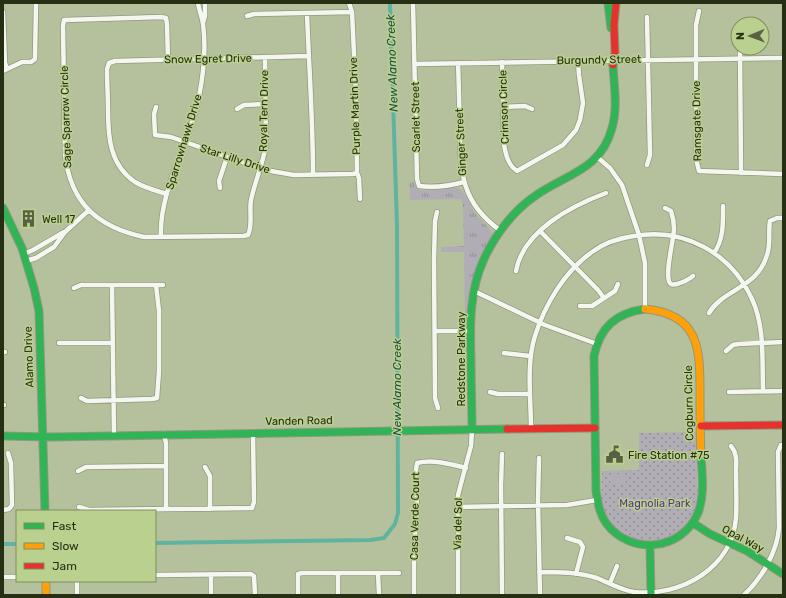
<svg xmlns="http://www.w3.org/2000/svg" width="786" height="598" font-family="Rubik,sans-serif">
<defs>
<pattern id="grass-tufts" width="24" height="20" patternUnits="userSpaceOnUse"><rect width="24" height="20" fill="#b1adb5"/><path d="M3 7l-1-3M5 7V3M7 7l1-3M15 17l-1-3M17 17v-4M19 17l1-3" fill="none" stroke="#908d92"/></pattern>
<pattern id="park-dots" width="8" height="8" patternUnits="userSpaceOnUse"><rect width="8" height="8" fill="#b1adb5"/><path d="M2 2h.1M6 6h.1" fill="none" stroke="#908d92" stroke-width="1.8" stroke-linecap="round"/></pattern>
</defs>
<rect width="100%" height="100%" fill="#b5c19d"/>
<path fill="url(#grass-tufts)" d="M409,182H413L416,188C427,196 451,182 461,190C467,195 472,210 477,216C483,223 490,227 493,235L479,261L474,277L469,296L467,322L465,323L464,252H441V247L464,246L463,205L461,199L410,200Z"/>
<path fill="url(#park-dots)" d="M697,432C697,448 697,465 697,481C698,489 699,498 697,505C686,548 622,554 605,513C600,500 602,484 602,471L639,470V433Z"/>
<path fill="#b1adb5" d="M610,474H626V483H610Z"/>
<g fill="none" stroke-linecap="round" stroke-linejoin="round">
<path stroke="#60b39e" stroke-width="4" d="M155,543L370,540L384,538L395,524L398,513L397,227L390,3
M3,544H17"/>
<defs>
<path id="street" d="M349,3L352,12L356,96L357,173L359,178L360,199
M413,3L417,179L419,186C434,188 449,186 464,182
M699,11L696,25V159L699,171L783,174
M3,12L5,63L7,69
M307,14C309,67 313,121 313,175
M247,16L254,14L352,12
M203,23L205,16V3
M740,48L741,173
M168,60L167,24L166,18L161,17L64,20L63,26L65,155C71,204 98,227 144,237L243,236L248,235C253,225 249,211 251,200C255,181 263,164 266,145L265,58
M502,62L504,145C506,155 508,165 517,171L563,145L576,130L580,120L583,103L579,75L578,61
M458,63C459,85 459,106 460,128C460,172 461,203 501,231
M415,64L783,58
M3,71L22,62H31L35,59L36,3
M156,107L154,114L155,135L171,137L265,170L294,175L353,174L357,173
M503,107L525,106L532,109
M237,109L244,105L266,104
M597,157L610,168L622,185L639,235L645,263V309
M647,165L650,155L647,17
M220,188L219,181L227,157
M167,194C157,191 145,188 135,182C110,165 108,138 108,110C108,96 107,83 107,69L109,63L115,61L308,56
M665,208L671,211C673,217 674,223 674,229C674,239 663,279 671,284C673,285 675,284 677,284C684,282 688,280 693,276
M437,212L435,221L434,259L435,398L438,408
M540,231L598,290L604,298
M161,237C159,198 181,157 193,120C202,90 207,54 203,24C202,17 199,10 198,3
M714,253C724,239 723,222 723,206
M24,254L33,250L64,232
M26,261L36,258L54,247L65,232L89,210
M516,271C523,231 571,206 606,193
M112,285L114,435
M74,288L81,285H163
M474,291L545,325L597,344
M580,306H592L615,291L618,284
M709,313C724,288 757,289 767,255C771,244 768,232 770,221L777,218H783
M435,331H470
M59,343H113
M726,351L733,345L738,344L783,342
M3,352H5
M504,353L530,356
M490,392L498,394H530
M729,392L783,391
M81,398L87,401L152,399L157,398L159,371V311L156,285
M3,405H4
M531,429C531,399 526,364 535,336C545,304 565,271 592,252C604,243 619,238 634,236C684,227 731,253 752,299C765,327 762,360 763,391
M164,434L166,443V509
M502,454L501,485L502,595
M539,458L538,501L540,595
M205,467L210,476V509
M78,471L86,467L166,466
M79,507L89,510L252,508L254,502L253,433
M457,507L567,505L597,500
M3,510L9,509L12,505L11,463L8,453
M567,538L580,542L583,547L576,574
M539,572C559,572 578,572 597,578C609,583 621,590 634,592C681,597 732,568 736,518C737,501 736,485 736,469C736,464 737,458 735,454C735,451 732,448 731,446
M338,573V595
M378,573L379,595
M155,575L251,574L254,576L255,595
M211,575V595
M3,577H17
M77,581V595
M610,583L617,566
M298,595V574L302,573H399
M414,595V547L417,510L416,470L417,463C433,459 450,464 466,468
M458,595V495L471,446L472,430
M744,595C762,578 777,552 779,528L778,452L781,445"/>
<path id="fast" d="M608,3L611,28
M3,208L22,248L34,288L39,311L45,511
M645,309C616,313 600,327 594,356L596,491C598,502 599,513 606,523C630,556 682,551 698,513C705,495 702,474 701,455
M472,430C472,407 471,383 471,360C470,326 469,291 484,259C495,235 513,211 535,196C566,174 601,170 612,128C618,108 614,86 613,65
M3,436L51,437L507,429
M693,523L710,534L747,551L783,574
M650,546L651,595"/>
<path id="slow" d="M645,309C700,314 700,349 700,394C700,414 700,435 701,455
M46,581V595"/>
<path id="jam" d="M613,65L615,52L614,25L616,3
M701,426L783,425
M507,429L595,428"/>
</defs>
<use href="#street" stroke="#91997d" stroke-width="6"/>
<use href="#fast" stroke="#91997d" stroke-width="9"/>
<use href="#slow" stroke="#91997d" stroke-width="9"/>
<use href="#jam" stroke="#91997d" stroke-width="9"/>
<use href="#street" stroke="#f4f6f0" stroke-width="4.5"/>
<use href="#fast" stroke="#30b455" stroke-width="7"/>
<use href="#slow" stroke="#ff9f0a" stroke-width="7"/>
<use href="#jam" stroke="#e5322d" stroke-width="7"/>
</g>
<defs>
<symbol id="building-bare" viewBox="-9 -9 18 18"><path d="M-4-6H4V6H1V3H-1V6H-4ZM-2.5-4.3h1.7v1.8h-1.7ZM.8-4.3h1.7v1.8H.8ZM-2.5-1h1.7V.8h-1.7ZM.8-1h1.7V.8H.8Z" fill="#586143" stroke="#bad08e" stroke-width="2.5" paint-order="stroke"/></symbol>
<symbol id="civic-bare" viewBox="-9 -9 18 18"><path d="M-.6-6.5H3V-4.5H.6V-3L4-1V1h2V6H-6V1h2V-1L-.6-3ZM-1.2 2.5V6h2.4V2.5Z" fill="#586143" stroke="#bad08e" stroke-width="2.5" paint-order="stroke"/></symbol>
</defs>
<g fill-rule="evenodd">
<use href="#building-bare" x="16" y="206" width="25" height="25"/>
<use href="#civic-bare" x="602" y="442" width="25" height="25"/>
</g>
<g text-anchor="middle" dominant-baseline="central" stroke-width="3" stroke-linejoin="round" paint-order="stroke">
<g font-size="11" fill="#262e13" stroke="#bad08e">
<text transform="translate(208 59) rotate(-1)">Snow Egret Drive</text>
<text transform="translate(599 60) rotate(-1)">Burgundy Street</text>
<text transform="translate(355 106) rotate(-92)">Purple Martin Drive</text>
<text transform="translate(504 107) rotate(-92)">Crimson Circle</text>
<text transform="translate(264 111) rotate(-89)">Royal Tern Drive</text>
<text transform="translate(66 117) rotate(-92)">Sage Sparrow Circle</text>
<text transform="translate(416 117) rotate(-91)">Scarlet Street</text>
<text transform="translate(697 121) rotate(-91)">Ramsgate Drive</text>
<text transform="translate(184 142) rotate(-73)">Sparrowhawk Drive</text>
<text transform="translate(461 142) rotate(-93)">Ginger Street</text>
<text transform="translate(235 159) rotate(18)">Star Lilly Drive</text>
<text transform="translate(29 357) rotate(-92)">Alamo Drive</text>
<text transform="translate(461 359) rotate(-90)">Redstone Parkway</text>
<text transform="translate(689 403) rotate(-91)">Cogburn Circle</text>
<text transform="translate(299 421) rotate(-1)">Vanden Road</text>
<text transform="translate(415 516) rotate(-89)">Casa Verde Court</text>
<text transform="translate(458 524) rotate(-89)">Via del Sol</text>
<text transform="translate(743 539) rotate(28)">Opal Way</text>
</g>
<g font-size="11" fill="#262e13" stroke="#bad08e" text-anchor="start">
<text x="42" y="219">Well 17</text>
<text x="628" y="455">Fire Station #75</text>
</g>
<g font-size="11" fill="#5c3587" stroke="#bad08e">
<text x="655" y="503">Magnolia Park</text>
</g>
<g font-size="12" font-style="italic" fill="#1e4f48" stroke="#bad08e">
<text transform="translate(392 63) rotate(-92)">New Alamo Creek</text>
<text transform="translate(397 387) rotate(-90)">New Alamo Creek</text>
</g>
</g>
<rect width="786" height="598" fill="none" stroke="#262e13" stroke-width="8"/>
<rect x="16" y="510" width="140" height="72" fill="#bad08e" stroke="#7f8f5d"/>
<rect x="24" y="523" width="20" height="6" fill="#30b455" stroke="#7f8f5d"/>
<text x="52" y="530" font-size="12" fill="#262e13">Fast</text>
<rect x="24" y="543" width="20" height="6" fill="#ff9f0a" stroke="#7f8f5d"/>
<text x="52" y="550" font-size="12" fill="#262e13">Slow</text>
<rect x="24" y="563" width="20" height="6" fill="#e5322d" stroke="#7f8f5d"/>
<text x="52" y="570" font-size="12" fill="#262e13">Jam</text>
<g transform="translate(750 36) rotate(269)"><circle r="19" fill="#bad08e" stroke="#7f8f5d"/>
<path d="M0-3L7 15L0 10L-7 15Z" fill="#586143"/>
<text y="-6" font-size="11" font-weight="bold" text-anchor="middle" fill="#262e13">N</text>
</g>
</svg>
